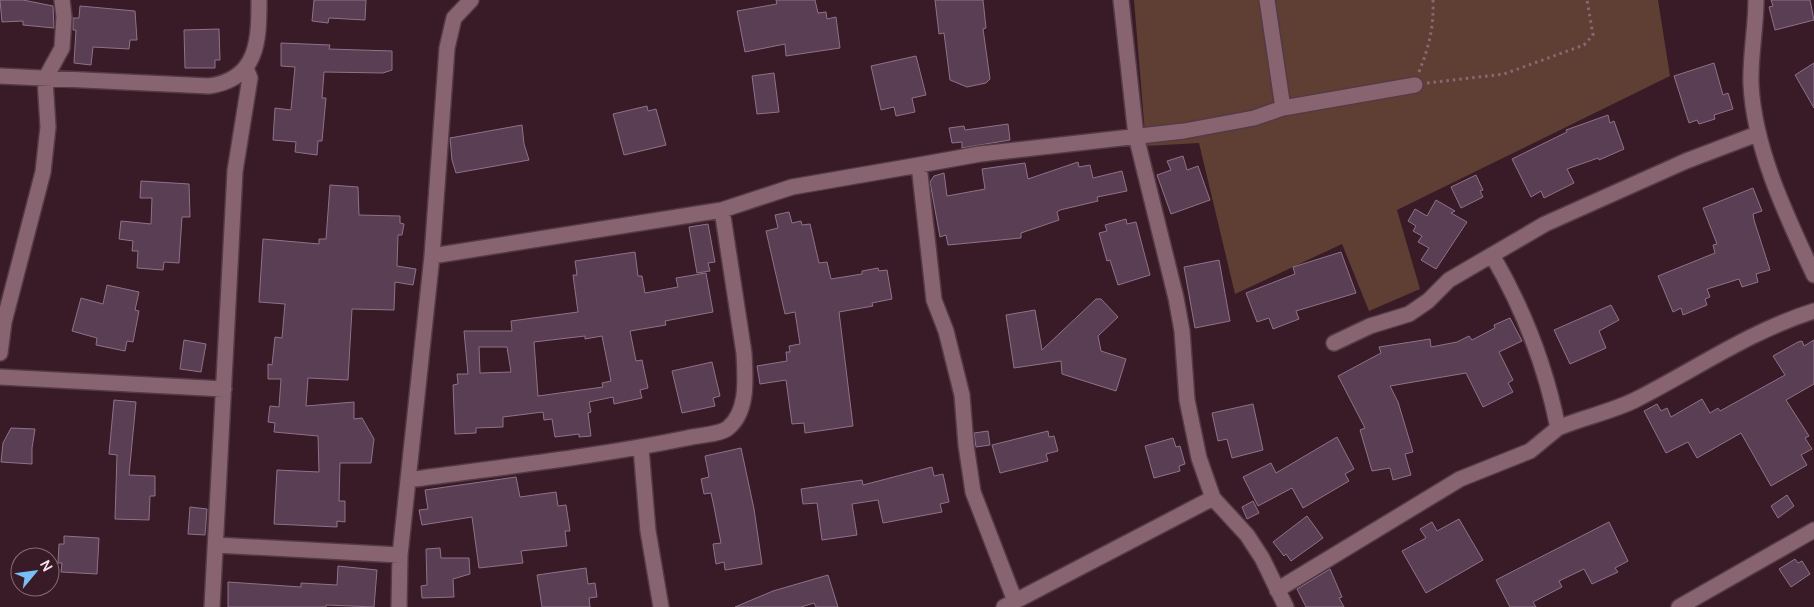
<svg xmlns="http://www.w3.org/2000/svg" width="1814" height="607" font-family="Manrope,sans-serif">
<rect width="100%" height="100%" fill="#381b26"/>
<path fill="#5f3e33" d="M1134,0H1658L1670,76L1397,210L1420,289L1369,311L1342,244L1235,294L1199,143L1146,146Z"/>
<path fill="#593e54" stroke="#8f7289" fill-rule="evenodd" d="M0,0H23L53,6L54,28L23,25V21L2,22Z
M314,0H366L365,20L329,18L328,23L312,21Z
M776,0H815L818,13L826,12L827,19L836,17L840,48L786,56L785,44L745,52L737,11L777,4Z
M935,0H983L986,28L983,29L990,79L986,83L967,87L950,80L944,33L939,34Z
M1771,0H1810L1814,20L1775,30L1769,7L1773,6Z
M80,6L135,11L137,40H130L129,49L93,47L91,65L74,63L76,30H73V18H79Z
M219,29L220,60H215V68H185L184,30Z
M281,43L330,45L329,49L392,51V70L383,73L324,72L322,98H326L322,141H318L317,155L295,152L296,142L273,140L275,108L291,110L295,67L281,66Z
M916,56L926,95L912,98L915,112L896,116L894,107L881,110L871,66Z
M1714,63L1723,95L1728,93L1733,109L1714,115L1715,119L1699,124L1697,120L1689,123L1674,76Z
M1814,63V108L1795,75Z
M774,73L779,112L757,114L752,76Z
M647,106L648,111L656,109L666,145L624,155L613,114Z
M1608,115L1610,123L1614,121L1624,149L1599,160L1598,158L1567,169L1574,183L1544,198L1541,191L1531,197L1512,159L1567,132L1566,130Z
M1008,124L1010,140L962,148V142L952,143L949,128L964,126L965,130Z
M522,125L524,144L529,160L456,173L452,160L450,138Z
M1183,156L1187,170L1198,166L1210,200L1171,214L1157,175L1171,170L1167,161Z
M1078,162L1079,167L1090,165L1093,178L1122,171L1127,191L1097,197L1098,201L1060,210L1057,212L1059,220L1021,233V238L948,245L946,235L940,237L930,182L934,176L944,173L947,196L985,189L982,169L1025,163L1028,179Z
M1476,175L1483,190L1480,191L1483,197L1461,208L1451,187Z
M141,181L189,184L190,217H182L179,263L164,262L163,270L137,268L138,251H132L133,241L119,239L121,221L151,224L152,198H140Z
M330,185L358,187L359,215L400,216V223L404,224L402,235H398L397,266L416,269L413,285L395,282L394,310L352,309L348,380L308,378L306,406L354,402V419L362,418L374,439L371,463H340L339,501H345V522L337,521V527L274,524L277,470L319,472L318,436L274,432L275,423L268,422L270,406L279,407L281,379H268V364L272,365L275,337L282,338L285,304L259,302L263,239L319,244V239H326Z
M1753,188L1762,211L1753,214L1754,220L1770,270L1756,274L1758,282L1742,287L1739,279L1707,289L1710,297L1705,299L1707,305L1683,315L1681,308L1673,312L1658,276L1715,253L1713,245L1717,244L1703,208Z
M1436,200L1455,211L1451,213L1467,222L1436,269L1421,260L1429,248L1418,242L1422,236L1413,231L1416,226L1408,221L1415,209L1427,216Z
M789,212L792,223L801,221L802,225L810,224L819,263L827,262L831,279L862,274V271L878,268L879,271L887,270L892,299L872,303L873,306L839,312L853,426L805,433L804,423L792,424L786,380L760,384L757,366L787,361L786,352H790L789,346L800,344L795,312L785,314L766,231L778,228L775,215Z
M1126,219L1127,224L1136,222L1150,275L1118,285L1110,260L1107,261L1099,233L1107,231L1105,225Z
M708,224L715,262L708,263L710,271L697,273L689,227Z
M635,252L638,276H642L645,293L678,287L676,278L706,273L713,312L665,321L666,325L630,331L636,361L642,360L648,388L640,390L642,398L614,404L613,397L589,402L591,412L588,413L591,436L579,437V434L555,437L552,419L544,420L543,412L503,417V427L476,428V433L455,434L453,385L458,384L457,374H468L464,331H512L511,321L578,312L573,275H577L575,261ZM585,336V339L602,336L611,381L602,383L603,387L538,396L534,342ZM479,347H507L511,372L480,373Z
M1341,252L1356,293L1296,311L1299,319L1273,329L1269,318L1257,322L1246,293L1295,274L1293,267Z
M1219,260L1230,321L1195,328L1184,267Z
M107,285L139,292L135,310L139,311L133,342L127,341L125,351L96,345L97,338L72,331L81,298L103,304Z
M1096,299H1101L1118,317L1098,336L1101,351L1126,359L1116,391L1062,374L1061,361L1014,368L1006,315L1035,310L1042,350Z
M1611,305L1619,320L1599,331L1606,348L1570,364L1554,330Z
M1510,318L1522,341L1499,352L1513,380L1508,383L1513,392L1483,407L1466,373L1390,386L1398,402L1413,452L1405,454L1411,475L1393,480L1390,468L1372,471L1360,430L1365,428L1338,376L1381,353L1379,347L1430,339L1431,347L1457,342L1469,336L1472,340L1495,328L1494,325Z
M184,340L206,344L201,372L180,369Z
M1814,340V384L1786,400L1809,436L1805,438L1812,449L1801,455L1807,465L1771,486L1741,433L1697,458L1688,442L1666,453L1644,411L1657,404L1661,411L1667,408L1671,417L1702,399L1710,413L1718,408L1720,411L1785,375L1773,356L1798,342L1802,341L1804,346Z
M712,362L720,396L713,398L715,406L682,413L672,371Z
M114,400L136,402L129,475L155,476V496H150L149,520L115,519L117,455L109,454Z
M1253,404L1263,450L1232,458L1227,439L1218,441L1212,413Z
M11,428L35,429L32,448V464L1,462L3,443Z
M988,431L990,445L976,447L974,433Z
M1048,431L1049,437L1054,436L1058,451L1046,454L1048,461L1000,473L992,445Z
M1337,437L1354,469L1345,474L1349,481L1303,508L1292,488L1258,506L1243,477L1271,463L1276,473Z
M1173,438L1176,447L1180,446L1185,464L1179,466L1180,471L1154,478L1145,446Z
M741,448L754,509L762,564L725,570L724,562L716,564L713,544L721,543L714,507L711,493L704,494L701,479L709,477L705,456Z
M932,467L934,476L943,474L949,502L940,504L942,512L883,523L878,500L852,504L857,535L822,540L817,503L803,504L801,489L862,480L863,485Z
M516,477L520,497L556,492L558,506L566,505L570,531H565L567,546L521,551L523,563L479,568L472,517L422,525L419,510L428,509L425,490Z
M1787,495L1794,506L1778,518L1771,506Z
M1253,501L1259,513L1247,519L1242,507Z
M190,507L207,509L205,535L188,534Z
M1307,516L1323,538L1291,561L1286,554L1284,556L1273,542Z
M1459,519L1483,560L1426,593L1402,551L1426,538L1420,529L1432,522L1437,531Z
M1609,522L1628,561L1615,568L1618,572L1592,584L1584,569L1559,581L1562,587L1533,602L1536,607H1510L1496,580Z
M64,536L99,538L97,574L61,572L62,563H58L59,544H64Z
M440,548L441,558H469L470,574L453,579L454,597L422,598L421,586L427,585L426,549Z
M1795,559L1798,563L1802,561L1810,574L1791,587L1779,569Z
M338,566L377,570L374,607L326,605V607H228V582L301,587V583L337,585Z
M586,568L588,584L595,583L597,597L589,598L590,607H542L537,575Z
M1330,569L1342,597L1339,598L1344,607H1306L1297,589Z
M828,575L838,607H816L814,603L801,607H735L773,591Z"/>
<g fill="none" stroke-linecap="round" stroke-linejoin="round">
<defs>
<path id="street" d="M1121,0L1136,136L1176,298L1182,331L1187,400L1199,458L1213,498L1247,535L1262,558L1286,607
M1267,0L1283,108
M1756,0C1756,28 1750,56 1751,84C1754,149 1787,217 1814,275
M0,76L209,86C258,79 259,41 259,0
M919,165L934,300L946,331L962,395L966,445L973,492L1015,601
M432,256L722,210L792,187L919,165L980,154L1184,131L1254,118L1283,108L1415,85
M1334,343L1370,326L1409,314L1428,301L1449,280L1545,224L1686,161L1757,134
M0,353L4,322L43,172L48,127L45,79L62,48L64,17L62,0
M0,377L224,389
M1558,428C1583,417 1612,412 1637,399C1696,369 1750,331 1814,311
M641,448L648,531L661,607
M408,480C501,467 595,457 687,438C698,435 719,435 728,428C749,411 745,377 744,353L722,210
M216,545L400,555
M1277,590L1460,479L1530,451L1558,428C1546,368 1523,308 1492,255
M212,607L235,171L250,78L246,68
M399,607L400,555L432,256L447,48L454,18L471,0
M1004,607L1213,498
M1679,607L1814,530"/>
</defs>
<use href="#street" stroke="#533a44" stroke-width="18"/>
<path stroke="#846a74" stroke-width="3" stroke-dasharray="2.5 4" stroke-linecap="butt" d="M1419,72C1429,47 1434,27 1433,0
M1427,83L1504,74L1584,45L1593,35L1587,0"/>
<use href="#street" stroke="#886471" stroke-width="15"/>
</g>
<g transform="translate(35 572) rotate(61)"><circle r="24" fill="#381b26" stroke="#856b75"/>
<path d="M0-4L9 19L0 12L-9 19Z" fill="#78bff7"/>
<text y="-8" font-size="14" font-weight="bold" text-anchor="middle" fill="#f9e4eb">N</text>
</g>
</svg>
